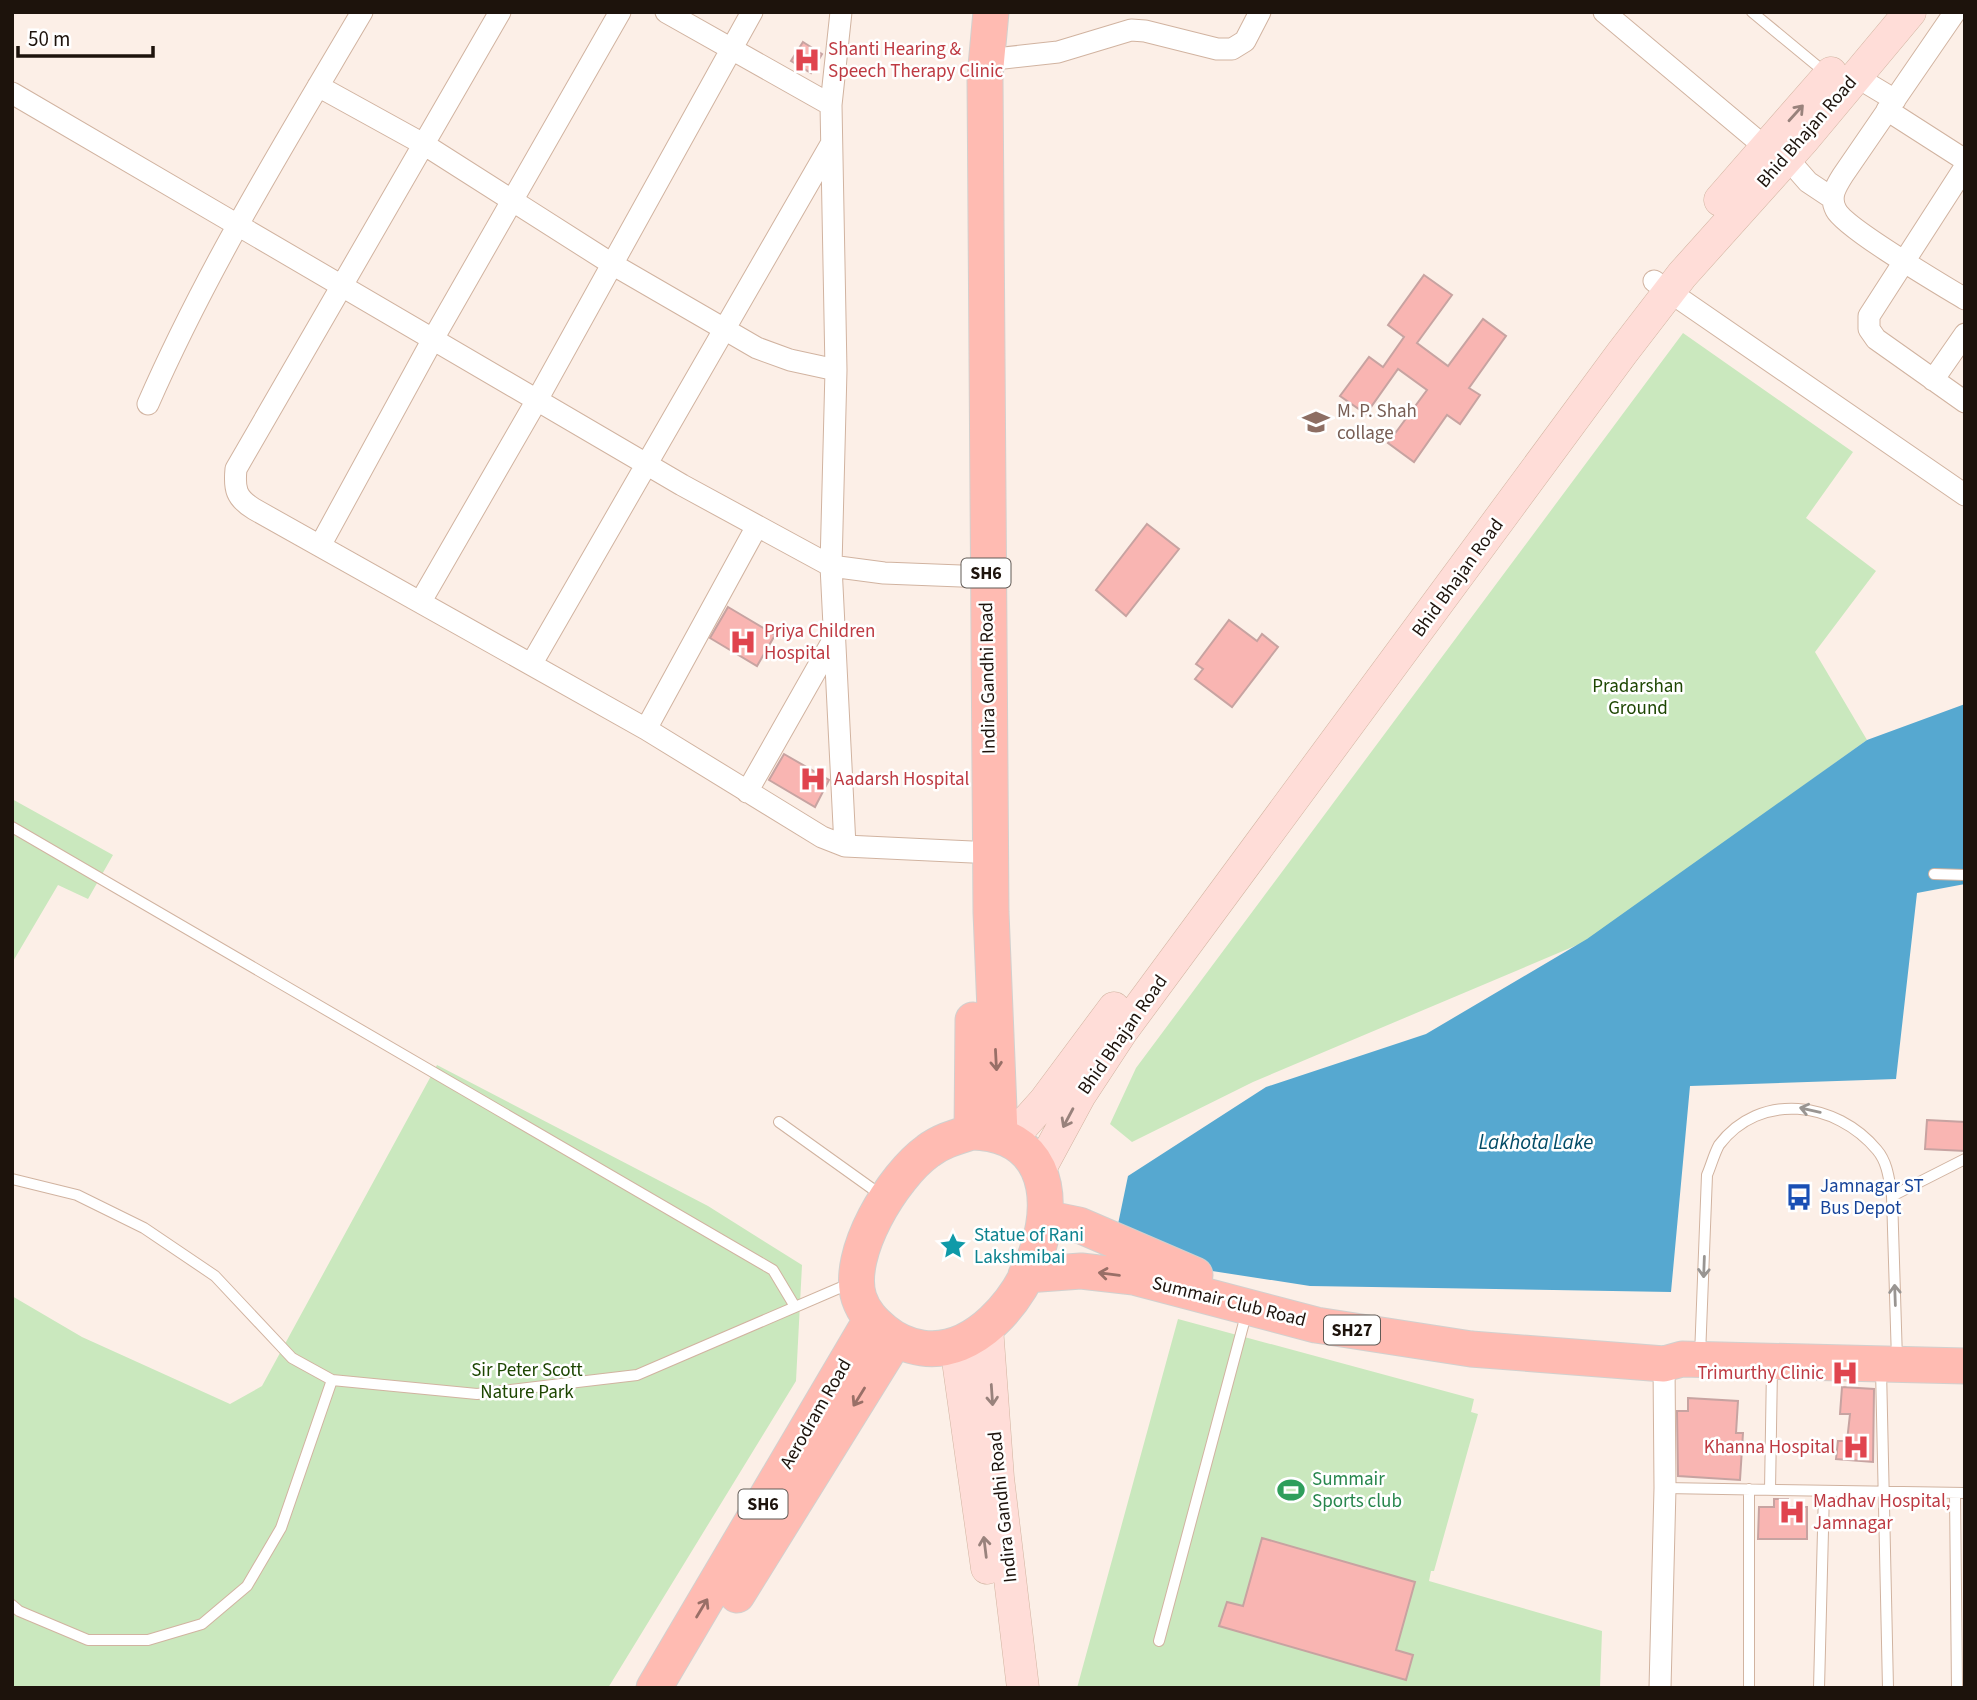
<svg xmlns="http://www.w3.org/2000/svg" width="1977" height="1700" font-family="'Source Sans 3',sans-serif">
<rect width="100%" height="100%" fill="#fcefe7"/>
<path fill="#cae8be" d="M1683,333L1853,452L1806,518L1876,571L1815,652L1867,740L1589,940L1253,1082L1132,1142L1110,1124L1136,1068Z
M12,799L113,855L88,899L58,885L12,963Z
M437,1065L708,1206L802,1265L796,1381L608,1688H12V1296L82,1337L230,1404L262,1386Z
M1178,1319L1474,1399L1471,1412L1478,1414L1434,1571H1431L1429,1581L1602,1631L1600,1688H1077Z"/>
<path fill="#56a8d0" d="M1965,704V884L1917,893L1896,1079L1690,1086L1671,1292L1310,1286L1173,1265L1117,1229L1128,1176L1266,1087L1426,1034L1587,939L1867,740Z"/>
<path fill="#f9b5b2" stroke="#c7a3a1" stroke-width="2" d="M803,42L822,54L811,73L791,61Z
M1424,275L1452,295L1417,343L1448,366L1483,319L1506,336L1469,388L1480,395L1460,424L1447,415L1414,462L1388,443L1427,390L1398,369L1366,414L1340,396L1369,357L1383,367L1404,337L1388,325Z
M1147,524L1179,549L1126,616L1096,590Z
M728,607L775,635L757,666L710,638Z
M1229,620L1257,641L1262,634L1278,647L1232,707L1195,679L1203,669L1196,664Z
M784,754L829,780L815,807L769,780Z
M1927,1120L1965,1122V1151L1925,1149Z
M1842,1387L1874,1389L1873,1462L1836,1459L1838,1441H1847L1850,1414H1840Z
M1688,1398L1738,1401L1736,1433H1743L1740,1480L1678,1476L1677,1411H1688Z
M1774,1499H1788V1507H1807V1539H1758L1759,1507H1774Z
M1262,1538L1415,1582L1396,1650L1413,1655L1406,1680L1219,1626L1227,1602L1243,1606Z"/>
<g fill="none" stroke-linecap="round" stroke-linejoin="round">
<defs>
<path id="service" d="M1752,12L1827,74
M12,827L773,1270L794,1305
M1934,874L1965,875
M779,1122L881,1195
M12,1179L77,1195L144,1228L215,1276L292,1358L332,1380L477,1394L637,1375L851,1283
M1892,1196L1965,1159
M1700,1356L1707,1175C1711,1166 1714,1154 1719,1145C1760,1091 1836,1101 1877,1150C1888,1163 1889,1180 1892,1196L1897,1360
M1881,1369L1888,1688
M1665,1488L1965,1493
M1770,1490L1772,1367
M1955,1493L1957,1688
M12,1605L19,1611L88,1640H148L202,1624L247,1586L281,1528L332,1380
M1159,1641L1247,1311
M1749,1688V1489
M1819,1688L1824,1491"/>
<path id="minor" d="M500,12L236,469C234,489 236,498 254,509L646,729L822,837L845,846L972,852
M666,12L831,105
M841,12L831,105L836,370L831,566L845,846
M1604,12L1765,147
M1955,12L1843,175C1836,186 1829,197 1836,210C1845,228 1942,285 1965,299
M986,60L1058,52L1131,30L1145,31L1217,49H1232L1245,41L1260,12
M1855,76L1895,100
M318,86L425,145L612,264L757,348L790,360L836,370
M12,93L682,485L831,566L884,573L986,577
M1887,110L1965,160
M1787,158L1808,182L1832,198
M1965,167L1869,316V329L1876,339L1965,402
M1654,281L1965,495
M1933,380L1965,334
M148,404C208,267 286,141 362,12
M321,544L433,339L620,12
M421,601L537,400L752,12
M532,663L830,146
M646,729L757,526
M747,792L836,635
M1660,1688L1665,1488L1664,1364"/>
<path id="secondary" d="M1720,200L1831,73
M1011,1139L1044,1102L1114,1008
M1040,1169L1080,1095L1122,1031L1622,353L1682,275L1804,139L1910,12
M987,1327L998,1478L1023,1688
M956,1346L987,1568"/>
<path id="primary" d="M991,12L985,77L991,912L1000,1134
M972,1132L973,1020
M972,1132C1113,1135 1025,1363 922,1348C908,1346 895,1340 884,1331C873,1322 864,1313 859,1298C845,1254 893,1176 928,1151C941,1141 956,1137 972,1132Z
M1045,1218L1079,1225L1195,1275
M1026,1275L1081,1271L1134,1277L1316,1325L1471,1349L1664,1364L1682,1359L1965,1366
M737,1595L895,1340
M654,1688L871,1320"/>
</defs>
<use href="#service" stroke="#d1b3a0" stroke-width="12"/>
<use href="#minor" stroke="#d1b3a0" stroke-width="23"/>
<use href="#secondary" stroke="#d1b3a0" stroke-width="33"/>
<use href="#primary" stroke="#d2d0ce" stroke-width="37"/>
<use href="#service" stroke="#fff" stroke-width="10"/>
<use href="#minor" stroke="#fff" stroke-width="21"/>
<use href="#secondary" stroke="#ffddd8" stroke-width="32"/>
<use href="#primary" stroke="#ffbbb2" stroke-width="35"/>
</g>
<defs><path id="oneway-shaft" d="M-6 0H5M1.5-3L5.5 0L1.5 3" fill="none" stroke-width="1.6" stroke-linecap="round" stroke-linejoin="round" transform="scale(1.75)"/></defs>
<g stroke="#99827c">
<use href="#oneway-shaft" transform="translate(1796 113) rotate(-48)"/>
<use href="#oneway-shaft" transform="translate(1068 1118) rotate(118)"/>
<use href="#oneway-shaft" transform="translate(992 1395) rotate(86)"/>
<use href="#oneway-shaft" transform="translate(985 1547) rotate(-97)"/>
</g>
<g stroke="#996f67">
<use href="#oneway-shaft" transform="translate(996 1060) rotate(87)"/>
<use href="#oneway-shaft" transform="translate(1109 1274) rotate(-173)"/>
<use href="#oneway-shaft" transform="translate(859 1397) rotate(122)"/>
<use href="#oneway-shaft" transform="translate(702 1608) rotate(-59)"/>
</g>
<g stroke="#999592">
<use href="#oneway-shaft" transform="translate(1810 1110) rotate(-167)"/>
<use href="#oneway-shaft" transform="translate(1704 1267) rotate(92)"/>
<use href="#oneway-shaft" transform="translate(1895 1295) rotate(-92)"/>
</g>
<defs>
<symbol id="hospital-bare" viewBox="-9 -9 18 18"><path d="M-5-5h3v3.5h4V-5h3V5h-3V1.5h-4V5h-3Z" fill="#e0444e" stroke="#fff" stroke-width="2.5" paint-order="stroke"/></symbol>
<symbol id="university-bare" viewBox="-9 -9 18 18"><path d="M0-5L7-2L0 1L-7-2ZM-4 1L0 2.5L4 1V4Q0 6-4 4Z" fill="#8d6e63" stroke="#fff" stroke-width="2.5" paint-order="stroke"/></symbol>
<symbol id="bus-bare" viewBox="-9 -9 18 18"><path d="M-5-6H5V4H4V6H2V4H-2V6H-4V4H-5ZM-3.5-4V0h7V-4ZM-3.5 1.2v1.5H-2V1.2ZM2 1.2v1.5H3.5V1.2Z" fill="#1a4fb4" stroke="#fff" stroke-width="2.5" paint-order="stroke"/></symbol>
<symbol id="sight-bare" viewBox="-9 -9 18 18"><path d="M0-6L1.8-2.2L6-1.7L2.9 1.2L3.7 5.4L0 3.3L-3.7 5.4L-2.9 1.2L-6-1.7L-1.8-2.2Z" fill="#0f9aa8" stroke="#fff" stroke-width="2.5" paint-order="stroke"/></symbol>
<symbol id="stadium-bare" viewBox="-9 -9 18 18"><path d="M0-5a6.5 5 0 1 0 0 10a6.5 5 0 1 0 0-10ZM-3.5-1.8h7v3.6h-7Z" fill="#2e9e5b" stroke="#fff" stroke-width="2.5" paint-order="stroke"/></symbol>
</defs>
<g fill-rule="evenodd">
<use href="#hospital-bare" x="788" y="41" width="38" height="38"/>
<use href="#university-bare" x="1297" y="403" width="38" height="38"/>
<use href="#hospital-bare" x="724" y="623" width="38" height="38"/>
<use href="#hospital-bare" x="794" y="760" width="38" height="38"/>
<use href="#bus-bare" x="1780" y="1178" width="38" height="38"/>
<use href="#sight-bare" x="934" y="1227" width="38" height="38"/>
<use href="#hospital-bare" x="1826" y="1354" width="38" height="38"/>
<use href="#hospital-bare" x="1837" y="1428" width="38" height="38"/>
<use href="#stadium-bare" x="1272" y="1471" width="38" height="38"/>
<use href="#hospital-bare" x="1773" y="1493" width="38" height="38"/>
</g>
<g text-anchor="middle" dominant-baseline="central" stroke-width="5" stroke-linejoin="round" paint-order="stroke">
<g fill="#fff" stroke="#615a55" stroke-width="2">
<rect x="961.5" y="558.5" width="49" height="29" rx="5"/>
<rect x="1324" y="1315.5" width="56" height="29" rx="5"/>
<rect x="738.5" y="1489.5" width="49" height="29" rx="5"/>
</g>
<g font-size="18" font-weight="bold" fill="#1d130c">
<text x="986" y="573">SH6</text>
<text x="1352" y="1330">SH27</text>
<text x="763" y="1504">SH6</text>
</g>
<g font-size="19" fill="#be3a42" stroke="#fff" text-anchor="start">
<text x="828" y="49">Shanti Hearing &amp;<tspan x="828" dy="22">Speech Therapy Clinic</tspan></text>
<text x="764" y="631">Priya Children<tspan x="764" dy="22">Hospital</tspan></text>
<text x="834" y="779">Aadarsh Hospital</text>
<text x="1824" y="1373" text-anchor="end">Trimurthy Clinic</text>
<text x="1835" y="1447" text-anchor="end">Khanna Hospital</text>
<text x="1813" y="1501">Madhav Hospital,<tspan x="1813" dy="22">Jamnagar</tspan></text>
</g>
<g font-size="19" fill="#1d130c" stroke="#fff">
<text transform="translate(1807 132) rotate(-49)">Bhid Bhajan Road</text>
<text transform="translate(1458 578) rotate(-54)">Bhid Bhajan Road</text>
<text transform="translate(988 678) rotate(-91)">Indira Gandhi Road</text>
<text transform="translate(1123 1035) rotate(-55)">Bhid Bhajan Road</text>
<text transform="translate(1229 1302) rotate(14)">Summair Club Road</text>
<text transform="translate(816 1414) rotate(-60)">Aerodram Road</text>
<text transform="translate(1003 1507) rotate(-96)">Indira Gandhi Road</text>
</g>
<g font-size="19" fill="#785e54" stroke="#fff" text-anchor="start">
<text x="1337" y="411">M. P. Shah<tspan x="1337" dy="22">collage</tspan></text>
</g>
<g font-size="19" fill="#1d4602" stroke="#fff">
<text x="1638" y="686">Pradarshan<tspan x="1638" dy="22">Ground</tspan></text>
<text x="527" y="1370">Sir Peter Scott<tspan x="527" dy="22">Nature Park</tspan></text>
</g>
<g font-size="19" fill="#164399" stroke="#fff" text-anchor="start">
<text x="1820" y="1186">Jamnagar ST<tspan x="1820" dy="22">Bus Depot</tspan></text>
</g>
<g font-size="19" fill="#0d838f" stroke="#fff" text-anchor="start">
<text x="974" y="1235">Statue of Rani<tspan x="974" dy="22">Lakshmibai</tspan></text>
</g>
<g font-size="19" fill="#27864d" stroke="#fff" text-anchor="start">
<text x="1312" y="1479">Summair<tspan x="1312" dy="22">Sports club</tspan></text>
</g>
<g font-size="21" font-style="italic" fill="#024b66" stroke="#fff">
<text x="1536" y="1142">Lakhota Lake</text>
</g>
</g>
<rect width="1977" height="1700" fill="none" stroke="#1d130c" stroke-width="28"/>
<path d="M18 46v10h135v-10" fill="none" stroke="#1d130c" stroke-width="3.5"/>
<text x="28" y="46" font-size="21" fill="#1d130c" stroke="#ffffff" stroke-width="5" paint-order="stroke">50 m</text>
</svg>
